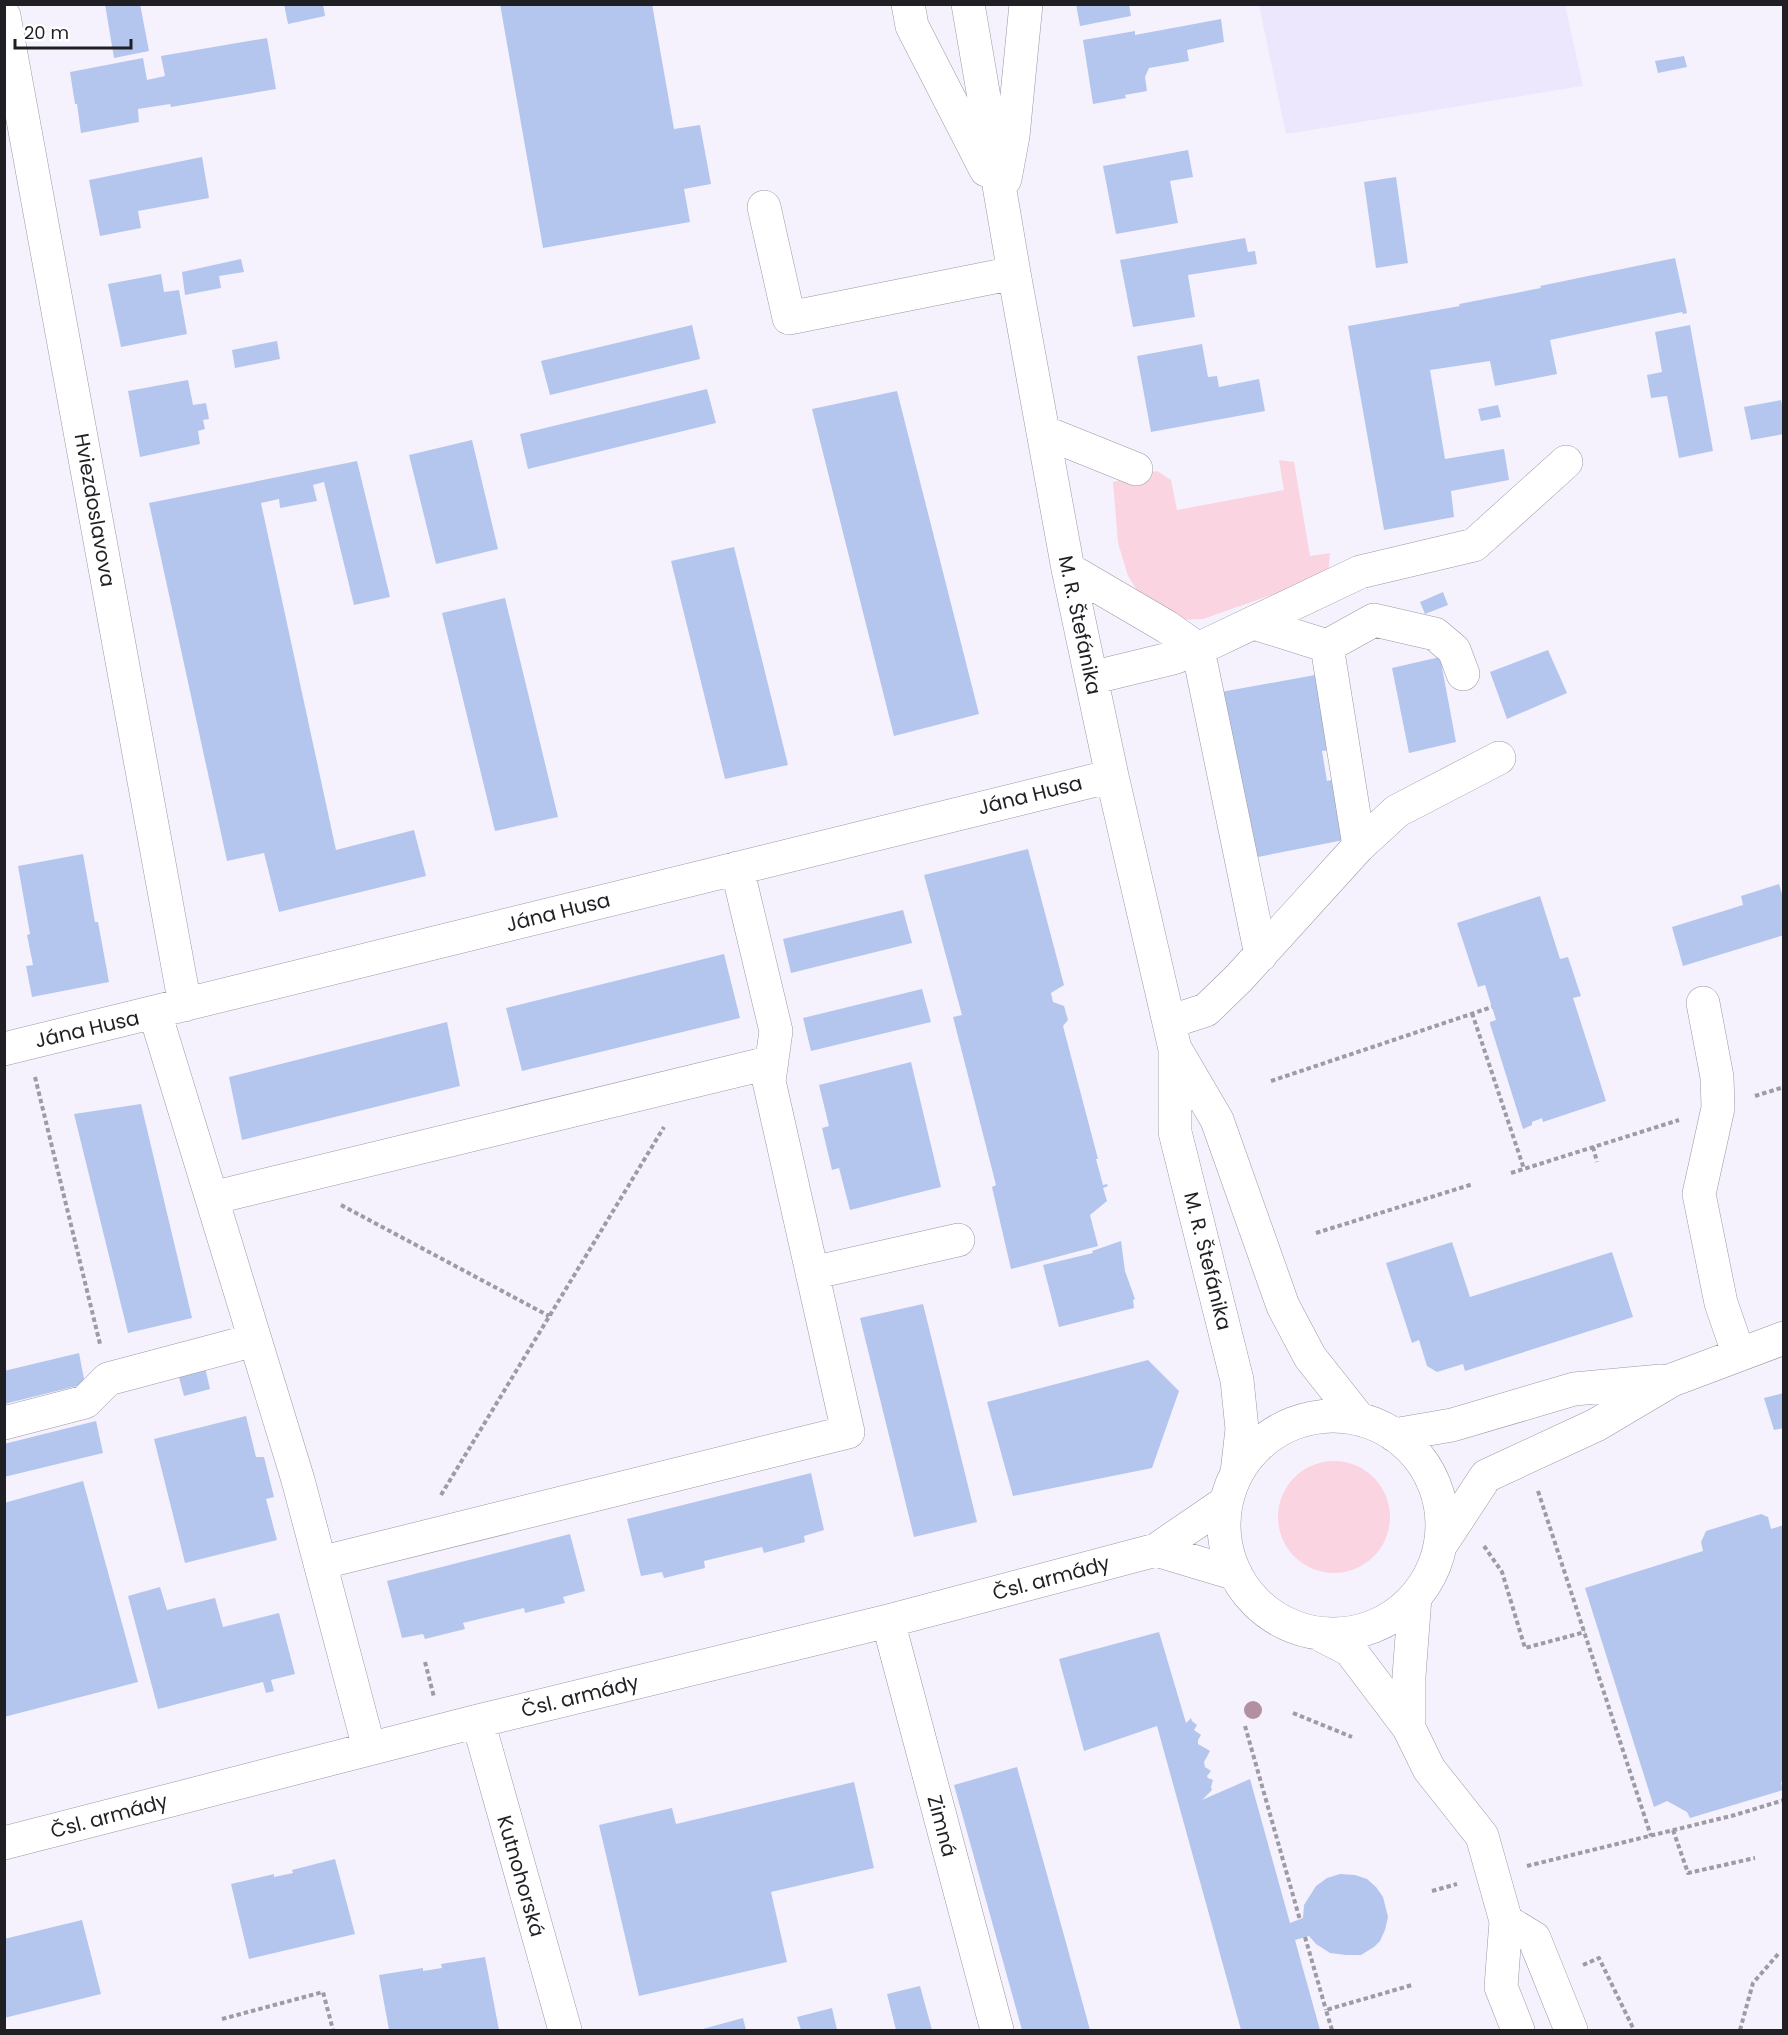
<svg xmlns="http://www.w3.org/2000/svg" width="1788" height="2035" font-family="Poppins,sans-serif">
<rect width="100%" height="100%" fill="#f5f2fe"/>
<path fill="#ece7fc" d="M1259,5H1565L1583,86L1286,134Z"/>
<path fill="#fad4e0" d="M1279,460L1294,462L1310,556L1330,553L1328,575L1203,619L1176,620L1143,600L1128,576L1118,543L1113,482L1157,471L1171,480L1177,510L1284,490Z
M1278 1517a56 56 0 1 1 112 0a56 56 0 1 1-112 0Z"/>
<path fill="#b4c6ee" d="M105,4H140L149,51L114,58Z
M284,4H323L325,16L288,24Z
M500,4H652L674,129L700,125L711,184L684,189L690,222L543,248Z
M1076,4H1129L1131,16L1080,26Z
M1221,19L1224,42L1187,50L1189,61L1149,68L1145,77L1147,91L1125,95L1126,98L1093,104L1083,40L1135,31V35Z
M267,38L276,89L171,107L170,104L138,109L139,122L81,133L77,104H75L70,72L143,58L147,80L165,76L161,56Z
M1684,56L1687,67L1658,73L1655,61Z
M1188,150L1193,177L1170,181L1178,223L1116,234L1103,166Z
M202,157L209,198L138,211L141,228L100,236L89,180Z
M1396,177L1408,263L1376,268L1364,182Z
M1245,238L1248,252L1255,251L1257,264L1188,275L1195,317L1133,327L1120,260Z
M1675,258L1687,313L1683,314L1682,312L1550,340L1557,374L1495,386L1490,361L1430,370L1445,459L1504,449L1509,480L1451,491L1454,517L1384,530L1348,326L1460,306L1459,304L1541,288L1540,286Z
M241,259L244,272L219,276L221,288L185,295L182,272Z
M161,274L164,292L179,290L187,334L121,347L108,284Z
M692,325L700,359L550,395L541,361Z
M1690,325L1713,451L1679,458L1667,396L1651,398L1647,375L1662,372L1655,332Z
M277,341L280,359L235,368L232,350Z
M1202,344L1208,377L1217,376L1219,387L1259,379L1265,411L1151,432L1137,356Z
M188,380L193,405L206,403L209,419L203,420L205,429L198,431L200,444L140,457L128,391Z
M707,389L716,423L528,469L520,434Z
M897,391L979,714L894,736L812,409Z
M1781,400L1784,413V434L1751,440L1744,407Z
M1498,405L1501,417L1481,421L1478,409Z
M472,440L498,549L436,564L409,455Z
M357,461L390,597L354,605L324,482L313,485L317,501L280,508L279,499L261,503L336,850L414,830L426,876L279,912L264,853L227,861L149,503Z
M734,547L788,765L725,779L671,561Z
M1443,592L1448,605L1425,614L1420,602Z
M505,598L558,817L495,831L442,613Z
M1548,650L1567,693L1507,719L1490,672Z
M1440,657L1456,742L1409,753L1392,668Z
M1315,675L1329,750L1322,751L1327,781L1357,775L1369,835L1227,863L1221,692Z
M1028,849L1064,985L1051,993L1053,1002L1064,1006L1068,1020L1063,1026L1098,1159H1096L1103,1185L1107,1184L1108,1186L1103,1188L1107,1201L1090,1215L1098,1246L1011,1269L992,1187L996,1185L953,1017L962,1015L924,875Z
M83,854L95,922H98L109,982L32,997L26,966L33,965L27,935L30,934L18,866Z
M1779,884L1782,894L1784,893V935L1683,966L1672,927L1743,905L1741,896Z
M1540,896L1560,959L1568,957L1581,996L1573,998L1606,1101L1543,1122L1542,1118L1532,1122V1125L1523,1129L1490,1024V1022L1496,1020L1485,985L1478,987L1457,923Z
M903,910L912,943L791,973L783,939Z
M724,954L740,1018L522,1071L506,1008Z
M922,989L931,1022L811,1051L803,1018Z
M447,1022L460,1086L242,1140L229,1077Z
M911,1062L941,1187L850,1210L839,1168L832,1170L822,1128L829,1126L819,1085Z
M141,1104L192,1318L128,1333L74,1114Z
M1121,1241L1125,1271L1135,1299L1133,1300L1134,1308L1059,1327L1043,1265L1093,1253L1092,1251Z
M1452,1242L1470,1297L1612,1252L1633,1317L1465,1371L1463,1364L1437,1372L1427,1366L1419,1340L1412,1343L1386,1263Z
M923,1304L977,1522L914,1537L860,1318Z
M79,1353L85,1384L4,1404V1371Z
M1148,1360L1179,1391L1152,1468L1013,1496L987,1402Z
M204,1363L210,1389L184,1396L177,1370Z
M1784,1393V1428L1774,1430L1764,1398Z
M246,1416L256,1457H264L274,1497L266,1499L277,1540L185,1563L154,1439Z
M96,1421L103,1453L4,1477V1444Z
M811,1473L824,1530L804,1536L805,1542L764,1553L762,1547L704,1561L705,1568L664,1578L662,1572L641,1576L627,1519Z
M83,1481L138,1682L4,1717V1503Z
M1761,1514L1768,1517L1771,1529L1784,1525V1778L1781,1783L1783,1790L1690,1818L1687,1812L1667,1801L1654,1807L1585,1588L1703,1551L1701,1542L1706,1531Z
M570,1534L585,1591L563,1597L565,1603L525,1613L524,1608L463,1623L465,1629L425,1639L423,1634L402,1638L387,1581Z
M160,1587L167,1610L215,1598L223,1627L279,1613L295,1674L271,1680L274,1691L266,1693L263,1682L158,1709L128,1596Z
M1159,1632L1186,1723L1191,1718L1192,1721L1197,1725L1194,1730L1201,1735L1198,1740V1744L1210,1751L1204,1762L1205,1767L1211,1771L1207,1776L1208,1778L1213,1780L1211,1787L1212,1790L1202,1800L1250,1779L1290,1923L1303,1918L1304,1905L1316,1886L1327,1878L1340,1874L1355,1875L1367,1879L1376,1887L1383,1897L1388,1917L1385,1930L1380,1941L1374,1947L1361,1955H1346L1330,1953L1316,1944L1309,1936L1295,1940L1320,2030H1241L1157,1726L1084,1751L1059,1659Z
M1017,1767L1065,1939L1090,2030H1022L954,1785Z
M854,1782L874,1868L771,1892L787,1962L639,1996L599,1825L672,1808L676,1824Z
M335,1859L355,1934L249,1959L231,1884L274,1874V1877L293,1873L292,1870Z
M82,1920L101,1994L4,2018V1939Z
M485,1957L499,2030H389L379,1975L423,1968V1971L442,1968L441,1964Z
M920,1986L932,2030H896L887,1994Z
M832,2008L837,2030H801L797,2017Z
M743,2018L746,2030H699Z"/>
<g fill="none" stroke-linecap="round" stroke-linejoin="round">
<defs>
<path id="minor" d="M908,4L912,26L986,170
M968,4L1014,273L1068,569L1112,776L1175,1049V1132L1237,1380L1242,1429L1237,1473
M4,16L185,1005
M1005,179L1013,136L1026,4
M764,207L789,318L1014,273
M1044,432L1136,469
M1068,569L1167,627L1198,649L1261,955
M1327,646L1374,620L1435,634L1454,650L1463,674
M1091,678L1173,658L1198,649L1360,572L1474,545L1566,462
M1359,846L1397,811L1499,758
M1703,1003L1717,1077L1718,1108L1699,1194L1721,1303L1739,1355
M155,1013L298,1480L369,1748
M1169,1022L1206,1010L1239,978L1359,846L1327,646L1254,623
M4,1049L1112,776
M1176,1050L1217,1120L1283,1306L1310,1357L1359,1419
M212,1198L772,1062
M812,1273L958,1240
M1224 1525a109 109 0 1 1 218 0a109 109 0 1 1-218 0Z
M4,1423L85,1402L108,1379L255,1340
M1394,1435L1452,1425L1574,1389L1661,1381
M1440,1546L1486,1476L1596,1425L1672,1380L1784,1338
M1156,1550L1236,1574
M320,1563L848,1432L769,1081L776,1031L737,868
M888,1621L997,2030
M1317,1633L1350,1650L1409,1728L1429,1769L1482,1836L1506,1921L1501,1987L1518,2030
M478,1721L565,2030
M1409,1728V1676L1415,1597
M4,1843L478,1721L888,1621L1156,1550L1226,1502
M1506,1921L1534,1938L1571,2030"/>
</defs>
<use href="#minor" stroke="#9b98a5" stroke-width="34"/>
<path stroke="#9e9ba5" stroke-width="4" stroke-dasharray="4.5 3" stroke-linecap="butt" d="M1472,1013L1524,1169
M35,1077L100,1344
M1271,1081L1492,1007
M1755,1096L1784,1087
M1593,1147L1597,1162
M1511,1173L1679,1120
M341,1205L549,1316
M1316,1233L1473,1184
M1538,1491L1651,1836
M441,1495L664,1127
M1484,1546L1502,1572L1525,1648L1585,1632
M425,1662L434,1697
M1293,1713L1352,1737
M1245,1726L1300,1920
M1673,1830L1688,1873L1755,1858
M1527,1866L1735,1815L1784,1800
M1432,1891L1457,1884
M1305,1937L1326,2010
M1583,1965L1599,1958L1634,2030
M222,2019L323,1992L333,2030
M1332,2030L1326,2010L1412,1985
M1740,2030L1753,1983L1779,1953"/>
<use href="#minor" stroke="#fff" stroke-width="33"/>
</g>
<circle fill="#b290a2" cx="1253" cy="1710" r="9"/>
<g text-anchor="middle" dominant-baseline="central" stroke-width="5" stroke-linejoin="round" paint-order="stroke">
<g font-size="20" fill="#201f24" stroke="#fff">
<text transform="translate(95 510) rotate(80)">Hviezdoslavova</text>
<text transform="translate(1080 625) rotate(78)">M. R. Štefánika</text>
<text transform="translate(1030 795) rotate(-14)">Jána Husa</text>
<text transform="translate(558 912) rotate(-14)">Jána Husa</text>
<text transform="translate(87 1029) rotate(-13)">Jána Husa</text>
<text transform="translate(1208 1261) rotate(76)">M. R. Štefánika</text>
<text transform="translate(1051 1578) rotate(-15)">Čsl. armády</text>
<text transform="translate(580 1696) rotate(-14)">Čsl. armády</text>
<text transform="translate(109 1816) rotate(-15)">Čsl. armády</text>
<text transform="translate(942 1826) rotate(75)">Zimná</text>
<text transform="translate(521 1876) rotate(74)">Kutnohorská</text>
</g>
</g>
<rect width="1788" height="2035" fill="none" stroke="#201f24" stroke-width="12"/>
<path d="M15 39v9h116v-9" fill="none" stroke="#201f24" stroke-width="3"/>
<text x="24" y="39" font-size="18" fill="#201f24" stroke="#ffffff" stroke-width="4.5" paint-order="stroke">20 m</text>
</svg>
